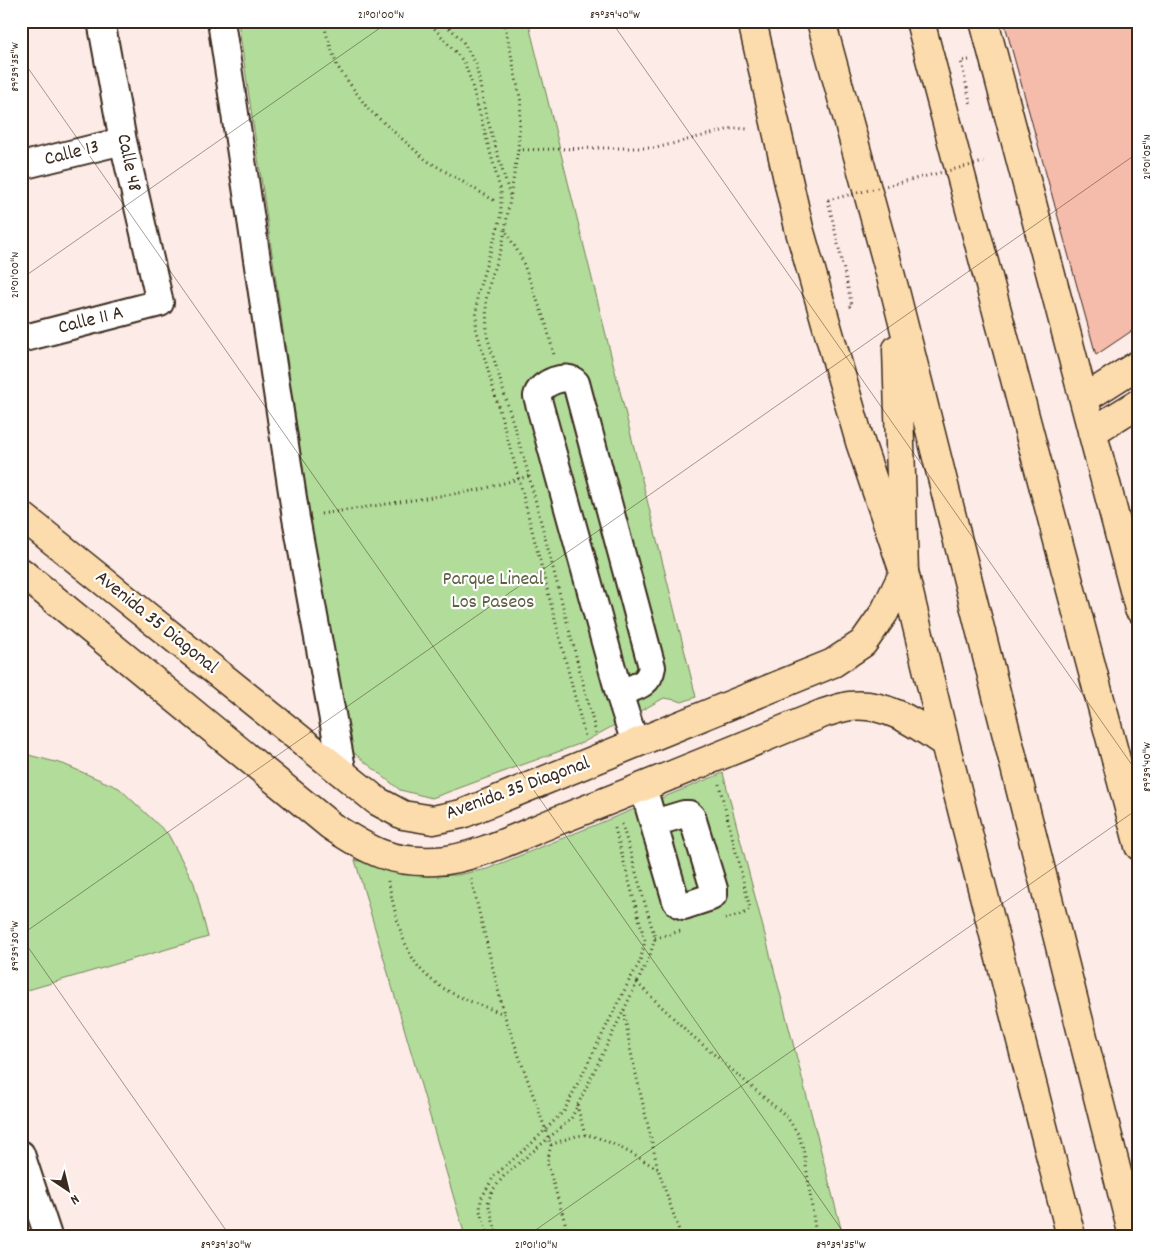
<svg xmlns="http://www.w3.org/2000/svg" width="1160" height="1257" font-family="Dekko,sans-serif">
<rect width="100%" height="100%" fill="#fcebe6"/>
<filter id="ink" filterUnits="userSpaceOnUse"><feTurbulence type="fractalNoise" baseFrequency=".02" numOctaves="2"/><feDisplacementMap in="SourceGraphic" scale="10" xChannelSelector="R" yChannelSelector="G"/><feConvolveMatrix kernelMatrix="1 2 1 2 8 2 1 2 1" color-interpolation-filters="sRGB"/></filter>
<g filter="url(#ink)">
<path fill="#b1dc9a" stroke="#76835c" d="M238,21H528L696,697L682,702L676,700L664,698L582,743L432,798L400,790L344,745C307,504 274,262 238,21Z
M21,753L63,764L119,788L168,834L194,883L208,937L21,992Z
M723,773L843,1236H465L355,860L419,875H457L487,869Z"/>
<path fill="#f5bcac" stroke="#3b2a1e" d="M1004,21H1139V326L1096,355Z"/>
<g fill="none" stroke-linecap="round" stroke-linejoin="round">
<defs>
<path id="minor" d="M221,21L296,518L343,774
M21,166L123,141
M21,339L160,303L123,141L101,21
M619,693C634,687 649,686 652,667L576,383C567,372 540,383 537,396L619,693L635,743
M643,787L676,901L679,904L684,906L711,897L714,894V889L692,817L689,814H684L654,823
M21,1154L48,1236"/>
<path id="major" d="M752,21L799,228L860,442L904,572L945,743L1071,1236
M984,21L1139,609
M1084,399L1139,364
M1092,432L1139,403
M21,515L377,801L403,815L433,820L462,814L833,663L863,643L884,613L904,572
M21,572L331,826C369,850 388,863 436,861C471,860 520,836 554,822C644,787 734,750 824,713C832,711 841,707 850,706C887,702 916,724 945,743"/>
<path id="highway" d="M821,21L896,295L1133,1236
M920,21L1139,846
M897,349L904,572"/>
</defs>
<use href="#minor" stroke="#3b2a1e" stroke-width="30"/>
<use href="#major" stroke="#3b2a1e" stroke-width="31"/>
<use href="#highway" stroke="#3b2a1e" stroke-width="31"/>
<path stroke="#3b2a1e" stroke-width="3" stroke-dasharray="1 4" stroke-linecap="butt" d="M324,21L326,33L337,66L368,109L426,160L495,201
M428,21L464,62L470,78L501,192V217L477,295L476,328L517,472L585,736
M442,21L462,40L476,64L485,111L510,196
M504,21L521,102L518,150L505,230L521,257L546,324L554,355
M969,60L961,61L971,106
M518,150L595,148H656L734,128L748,129L749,127
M828,200L852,306L847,307
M505,230L502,247L492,273L486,300L487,336L529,476L596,733
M321,514L479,490L529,476
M719,784L750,908L745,913L725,919
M622,824L655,938L650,955L637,983
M471,879L504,1014
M388,881C395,911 402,952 425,974C446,995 478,1004 504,1014L551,1145C561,1141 572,1136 584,1135C603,1135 640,1159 658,1169
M655,938L681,931
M624,1010L630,1048L658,1169L681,1236
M577,1105L585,1135
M551,1145L547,1162L569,1236
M488,1236L480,1211L481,1199L494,1176L532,1143L564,1111L630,979L640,962L645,941L614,825
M497,1236L488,1203L492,1191L504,1176L571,1119L637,983L689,1033L787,1117L798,1134L804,1151L816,1236"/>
<use href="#minor" stroke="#fff" stroke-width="26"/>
<use href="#major" stroke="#fcdcac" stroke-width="28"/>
<use href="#highway" stroke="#fcdcac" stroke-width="28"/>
<path stroke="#3b2a1e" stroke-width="3" stroke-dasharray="1 4" stroke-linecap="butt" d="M828,200L984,162"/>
</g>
</g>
<path fill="none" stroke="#3b2a1e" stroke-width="1" stroke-opacity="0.45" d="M611,21L1139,775M21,58L846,1236M21,279L390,21M21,935L1139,152M21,937L230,1236M527,1236L1139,808"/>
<g text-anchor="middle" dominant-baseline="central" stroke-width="4.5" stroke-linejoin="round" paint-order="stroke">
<g font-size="20" fill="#3b2a1e" stroke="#fff">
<text transform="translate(72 154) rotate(-14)">Calle 13</text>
<text transform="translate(128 163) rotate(78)">Calle 48</text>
<text transform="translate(91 321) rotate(-14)">Calle 11 A</text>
<text transform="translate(156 623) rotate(39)">Avenida 35 Diagonal</text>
<text transform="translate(518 789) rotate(-20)">Avenida 35 Diagonal</text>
</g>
<g font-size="20" fill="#5e5f43" stroke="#fff">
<text x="493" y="580">Parque Lineal<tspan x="493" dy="23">Los Paseos</tspan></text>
</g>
</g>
<rect width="1160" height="1257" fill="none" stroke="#fff" stroke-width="55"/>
<g transform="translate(68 1190) rotate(145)" stroke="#ffffff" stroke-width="4" paint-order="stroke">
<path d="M0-4L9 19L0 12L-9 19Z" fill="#3b2a1e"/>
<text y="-8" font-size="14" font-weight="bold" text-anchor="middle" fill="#3b2a1e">N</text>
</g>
<rect x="28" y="28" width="1104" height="1202" fill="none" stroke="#3b2a1e" stroke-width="2"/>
<g font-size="12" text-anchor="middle" fill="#3b2a1e">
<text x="381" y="18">21°01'00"N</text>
<text x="615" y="18">89°39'40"W</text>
<text transform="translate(14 67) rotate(-90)" y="4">89°39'35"W</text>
<text transform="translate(1146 157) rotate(-90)" y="4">21°01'05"N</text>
<text transform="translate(14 275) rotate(-90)" y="4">21°01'00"N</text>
<text transform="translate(1146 767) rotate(-90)" y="4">89°39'40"W</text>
<text transform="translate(14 946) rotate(-90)" y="4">89°39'30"W</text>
<text x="226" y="1248">89°39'30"W</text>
<text x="536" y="1248">21°01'10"N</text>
<text x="841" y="1248">89°39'35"W</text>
</g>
</svg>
